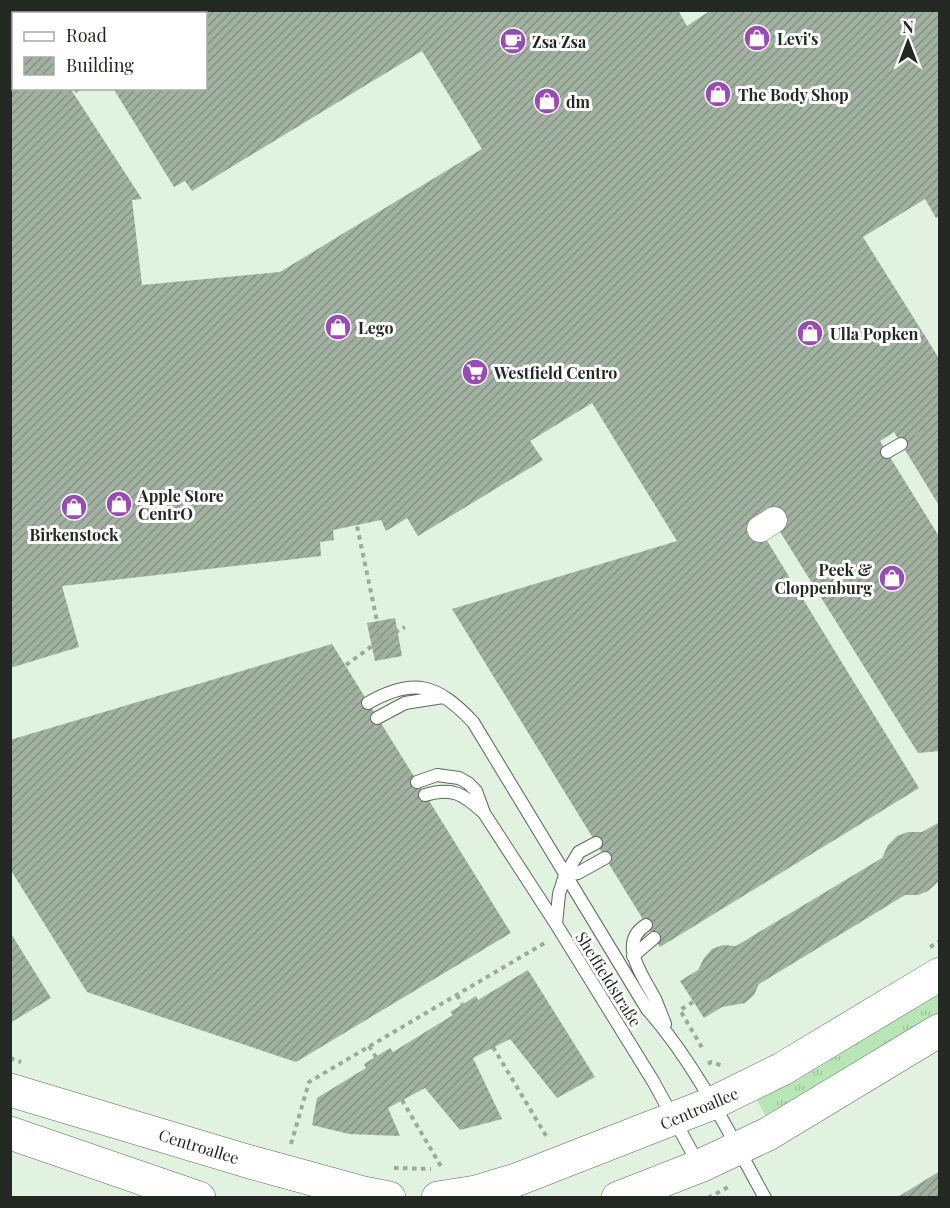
<svg xmlns="http://www.w3.org/2000/svg" width="950" height="1208" font-family="'Playfair Display',serif">
<defs>
<pattern id="grass-tufts" width="24" height="20" patternUnits="userSpaceOnUse" patternTransform="scale(1.5)"><rect width="24" height="20" fill="#b7e7b5"/><path d="M3 7l-1-3M5 7V3M7 7l1-3M15 17l-1-3M17 17v-4M19 17l1-3" fill="none" stroke="#9dc69b"/></pattern>
<pattern id="building-hatch" width="6" height="6" patternUnits="userSpaceOnUse" patternTransform="scale(1.5)"><rect width="6" height="6" fill="#a2b2a1"/><path d="M-1 1l2-2M0 6l6-6M5 7l2-2" fill="none" stroke="#849183"/></pattern>
</defs>
<rect width="100%" height="100%" fill="#e1f2e0"/>
<path fill="url(#grass-tufts)" d="M939,986V1014L767,1119L755,1096Z"/>
<path fill="url(#building-hatch)" d="M65,10H678L687,26L711,10H940V216L936,218L925,199L863,237L940,360V507L894,432L880,441L940,538V751L918,753L777,527L758,526L919,788L660,947L452,609L677,541L592,403L530,441L543,460L418,536L407,518L386,531L381,520L333,530L334,540L320,542L321,556L62,586L79,647L10,668V49H14V88H70L142,199L132,200L142,285L280,272L482,149L422,51L192,191L185,181L174,187L113,88H206V14H67Z
M395,618L402,656L375,661L367,623Z
M332,644L511,933L296,1062L87,992L10,869V740Z
M938,823L940,826V880L928,891L918,895H905L759,984L754,995L745,1003L722,1007L704,1018L680,981L698,970L704,958L712,949L723,945L736,946L882,858L888,845L897,836L908,832H922Z
M10,932L51,998L10,1023Z
M528,970L595,1077L557,1098L510,1039L473,1058L502,1119L460,1130L425,1088L388,1108L400,1136L349,1134L312,1125L317,1098L366,1068L364,1064L390,1048L393,1052L453,1015L450,1012L476,996L478,1000Z
M940,1171V1198H896Z"/>
<g fill="none" stroke-linecap="round" stroke-linejoin="round">
<defs>
<path id="lane" d="M887,452L901,444
M368,703C414,677 437,684 473,722L647,1009C696,1064 729,1133 765,1198
M377,718L405,703L443,697
M417,782L437,775L459,778L468,783L476,791L484,813L556,924L653,1081L699,1165
M425,795C453,787 463,794 483,812
M565,875L578,873L605,858
M556,924L559,894L565,875L579,852L596,843
M646,925C616,944 645,978 656,1001C659,1009 662,1016 665,1024
M633,956L654,938"/>
<path id="street" d="M760,529L774,520"/>
<path id="secondary" d="M10,1090L250,1162L363,1193L389,1198
M10,1133L199,1198
M438,1198L476,1192L516,1180L713,1103L782,1069L940,974
M618,1198L700,1166L768,1134L940,1030"/>
</defs>
<use href="#lane" stroke="#5b6a5a" stroke-width="14"/>
<use href="#street" stroke="#5b6a5a" stroke-width="27"/>
<use href="#secondary" stroke="#5b6a5a" stroke-width="34"/>
<path stroke="#9ca99b" stroke-width="4" stroke-dasharray="4.5 4.5" stroke-linecap="butt" d="M89,14L94,10
M67,96L80,88
M641,124L649,141
M915,435L930,426
M379,641L405,627
M346,665L379,641L377,621L357,526
M930,947L940,941
M457,995L462,1004
M693,1002L680,1010L704,1051
M369,1046L376,1057
M493,1047L548,1139
M10,1058L21,1062
M708,1064L711,1062L723,1066
M402,1100L442,1168
M291,1144L309,1082L548,941
M394,1168L431,1169
M708,1198L730,1186"/>
<use href="#lane" stroke="#fff" stroke-width="12"/>
<use href="#street" stroke="#fff" stroke-width="26"/>
<use href="#secondary" stroke="#fff" stroke-width="33"/>
</g>
<defs>
<symbol id="shop-disc" viewBox="-11 -11 22 22"><circle r="9.5" fill="#9b49b9" stroke="#fff"/><path d="M-5-2.5h2.3a2.7 3.5 0 0 1 5.4 0H5L5.5 6h-11ZM-1.5-2.5h3a1.5 2.3 0 0 0-3 0Z" fill="#fff"/></symbol>
<symbol id="cafe-disc" viewBox="-11 -11 22 22"><circle r="9.5" fill="#9b49b9" stroke="#fff"/><path d="M-5.5-4.5H6V0H3Q3 3.5 0 3.5H-2.5Q-5.5 3.5-5.5 0ZM3-3.2v2h1.7v-2ZM-6 4.5H4V6H-6Z" fill="#fff"/></symbol>
<symbol id="supermarket-disc" viewBox="-11 -11 22 22"><circle r="9.5" fill="#9b49b9" stroke="#fff"/><path d="M-6-5.5h2.5l.6 2H6L4.5 2H-2.5L-4.4-4H-6ZM-1.5 3.2a1.3 1.3 0 1 0 .1 0ZM3 3.2a1.3 1.3 0 1 0 .1 0Z" fill="#fff"/></symbol>
</defs>
<g fill-rule="evenodd">
<use href="#shop-disc" x="742" y="23" width="30" height="30"/>
<use href="#cafe-disc" x="498" y="26" width="30" height="30"/>
<use href="#shop-disc" x="703" y="79" width="30" height="30"/>
<use href="#shop-disc" x="532" y="86" width="30" height="30"/>
<use href="#shop-disc" x="323" y="312" width="30" height="30"/>
<use href="#shop-disc" x="795" y="318" width="30" height="30"/>
<use href="#supermarket-disc" x="460" y="357" width="30" height="30"/>
<use href="#shop-disc" x="104" y="489" width="30" height="30"/>
<use href="#shop-disc" x="59" y="492" width="30" height="30"/>
<use href="#shop-disc" x="877" y="563" width="30" height="30"/>
</g>
<g text-anchor="middle" dominant-baseline="central" stroke-width="6" stroke-linejoin="round" paint-order="stroke">
<g font-size="16" font-weight="bold" fill="#232922" stroke="#fff" text-anchor="start">
<text x="777" y="38">Levi's</text>
<text x="532" y="41">Zsa Zsa</text>
<text x="738" y="94">The Body Shop</text>
<text x="566" y="101">dm</text>
<text x="358" y="327">Lego</text>
<text x="830" y="333">Ulla Popken</text>
<text x="494" y="372">Westfield Centro</text>
<text x="138" y="495">Apple Store<tspan x="138" dy="18">CentrO</tspan></text>
<text x="74" y="534" text-anchor="middle">Birkenstock</text>
<text x="872" y="569" text-anchor="end">Peek &amp;<tspan x="872" dy="18">Cloppenburg</tspan></text>
</g>
<g font-size="16" fill="#232922" stroke="#fff">
<text transform="translate(609 979) rotate(58)">Sheffieldstraße</text>
<text transform="translate(699 1108) rotate(-23)">Centroallee</text>
<text transform="translate(199 1146) rotate(17)">Centroallee</text>
</g>
</g>
<rect width="950" height="1208" fill="none" stroke="#232922" stroke-width="24"/>
<rect x="12" y="12" width="195" height="78" fill="#ffffff" stroke="#a7a9a7" stroke-width="1.5"/>
<rect x="24" y="32" width="30" height="9" fill="#ffffff" stroke="#a7a9a7" stroke-width="1.5"/>
<text x="66" y="42" font-size="18" fill="#232922">Road</text>
<rect x="24" y="57" width="30" height="18" fill="url(#building-hatch)" stroke="#a7a9a7" stroke-width="1.5"/>
<text x="66" y="72" font-size="18" fill="#232922">Building</text>
<g transform="translate(908 42)" stroke="#ffffff" stroke-width="4.5" paint-order="stroke">
<path d="M0-4.5L10 22L0 15L-10 22Z" fill="#232922"/>
<text y="-9" font-size="16" font-weight="bold" text-anchor="middle" fill="#232922">N</text>
</g>
</svg>
